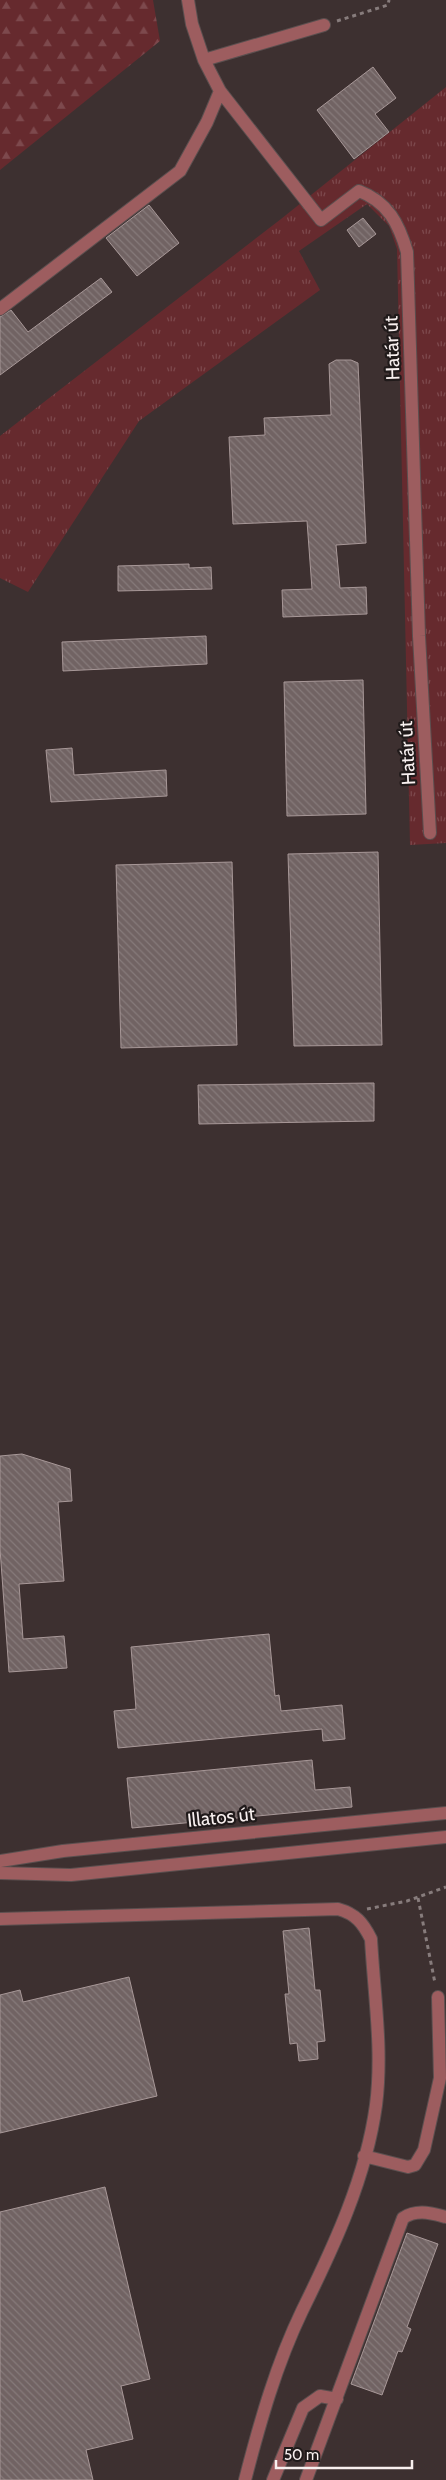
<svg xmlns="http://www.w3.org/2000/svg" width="446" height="2480" font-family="Cabin,sans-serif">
<defs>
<pattern id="grass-tufts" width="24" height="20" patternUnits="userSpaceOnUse" patternTransform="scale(1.25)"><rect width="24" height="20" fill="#662a2e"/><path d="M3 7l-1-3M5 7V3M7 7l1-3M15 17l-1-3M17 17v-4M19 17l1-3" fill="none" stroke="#7d494d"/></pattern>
<pattern id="forest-firs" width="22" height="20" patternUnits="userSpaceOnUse" patternTransform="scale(1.25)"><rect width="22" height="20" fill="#662a2e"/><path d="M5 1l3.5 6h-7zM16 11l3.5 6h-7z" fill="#7d494d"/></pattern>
<pattern id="building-back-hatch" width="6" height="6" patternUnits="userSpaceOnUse" patternTransform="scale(1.25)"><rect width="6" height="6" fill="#716363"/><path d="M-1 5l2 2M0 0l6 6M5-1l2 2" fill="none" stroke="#867a7a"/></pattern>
</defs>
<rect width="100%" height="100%" fill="#3d3030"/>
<path fill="url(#grass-tufts)" d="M446,87V843L410,845L397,249L389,226L367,204L299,251L320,290L139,421L28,592L0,578V436L281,219Z"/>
<path fill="url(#forest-firs)" d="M0,0H153L160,41L0,170Z"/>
<path fill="url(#building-back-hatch)" stroke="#a89898" d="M373,67L396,98L375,114L389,132L354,159L317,110Z
M149,205L179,243L137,276L106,238Z
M363,218L376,234L359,247L347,230Z
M101,278L112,292L0,375V317L11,310L28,332Z
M336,360H351L358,363L366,543L336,545L340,588L366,587L367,614L283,617L282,590L312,589L307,521L233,524L229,437L265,435L264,418L331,415L329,364Z
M189,564V568L211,567L212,589L118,591V566Z
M206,636L207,664L63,671L62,642Z
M363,680L366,814L287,816L284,682Z
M72,748L74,775L166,770L167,796L51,802L46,750Z
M378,852L382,1045L294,1046L288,854Z
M232,862L237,1045L121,1048L116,865Z
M374,1083V1121L199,1124L198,1085Z
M22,1454L70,1469L72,1501L58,1502L64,1581L19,1584L23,1639L64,1636L67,1668L9,1672L0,1549V1456Z
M269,1634L275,1696L279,1695L281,1711L342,1705L345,1739L323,1741L322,1729L118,1748L114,1711L136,1709L131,1647Z
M312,1760L315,1790L350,1787L352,1807L132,1828L127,1778Z
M309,1928L315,1990H320L325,2041L317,2042L318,2059L299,2061L297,2043L290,2044L285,1994H289L283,1931Z
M129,1977L157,2096L0,2133V1995L20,1990L23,2002Z
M105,2187L150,2379L121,2386L133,2439L86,2450L93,2480H0V2212Z
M407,2233L438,2244L407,2327L411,2329L402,2352L398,2351L382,2395L351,2384Z"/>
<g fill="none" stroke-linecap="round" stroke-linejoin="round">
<defs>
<path id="minor" d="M188,0L192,24L204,60L220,91L321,220L359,191C388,202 399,224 407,252L419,636L430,833
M204,60L324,25
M0,309L180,171L207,122L220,91
M0,1861L63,1851L446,1813
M0,1873L71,1875L446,1837
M0,1919L338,1909C356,1914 363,1923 371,1939C374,1994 383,2050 376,2105C366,2178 334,2246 302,2311C276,2365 260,2422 245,2480
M364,2156L408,2167L415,2165L424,2150L440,2078L438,1997
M273,2480L303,2408L320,2396L337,2399
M306,2480L403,2218C417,2209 430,2213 446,2217"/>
</defs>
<use href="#minor" stroke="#5b4f4f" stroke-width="14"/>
<path stroke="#877c7c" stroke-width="3" stroke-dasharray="4 4" stroke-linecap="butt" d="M337,21L388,5L389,0
M418,1898L435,1983
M367,1909L407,1901L446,1887"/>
<use href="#minor" stroke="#9d5d5f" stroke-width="12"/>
</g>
<g text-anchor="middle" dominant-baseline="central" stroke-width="4.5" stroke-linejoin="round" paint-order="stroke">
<g font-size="19" fill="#f8f0ef" stroke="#201a1a">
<text transform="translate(392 348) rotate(-92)">Határ út</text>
<text transform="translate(407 753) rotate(-93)">Határ út</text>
<text transform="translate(221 1817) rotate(-6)">Illatos út</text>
</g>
</g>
<path d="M276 2460v8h136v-8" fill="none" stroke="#f8f0ef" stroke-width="2.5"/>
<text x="284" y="2460" font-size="15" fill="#f8f0ef" stroke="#201a1a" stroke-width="4" paint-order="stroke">50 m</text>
</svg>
